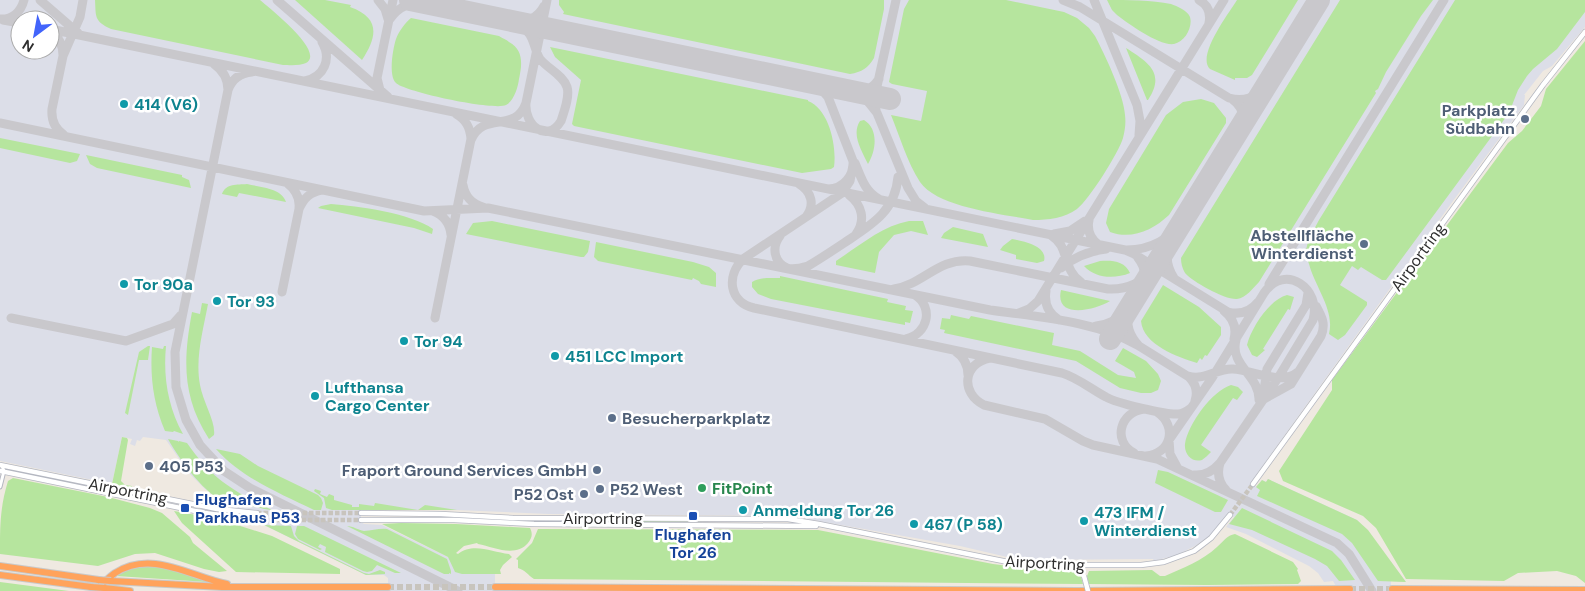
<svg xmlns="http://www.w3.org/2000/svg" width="1585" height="591" font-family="'DM Sans',sans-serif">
<rect width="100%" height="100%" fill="#efe9e1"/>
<path fill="#dcdee8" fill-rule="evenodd" d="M0,0H1585V27L1552,66L1543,71L1524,95H1525L1524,105L1453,201L1251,482L1256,487L1262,480L1266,482L1268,479L1357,520L1406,582L1391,581V589L1393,591H1339L1333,581L1324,582L1318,573L1309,566L1246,534L1226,527L1234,517L1228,513L1212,534L1195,546L1177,555L1154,561L1153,559L1034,560L1007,557L960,546L790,516L549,514L457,510H363L361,511V522L364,524L382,525L475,570L476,574H495V588L500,591H505H388V578L384,575H366L264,525L256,524L257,513L253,510L227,508V505L205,489L189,473L166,440L143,437L140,441L137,440L135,446L130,444L132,439L122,437L112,484L0,461ZM20,20H50V50H20Z"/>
<path fill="#b6e59e" d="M95,0H260C269,8 326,52 306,63C300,66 289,65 283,65L111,29C94,21 96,17 95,0Z
M295,0H325L351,5L350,7C381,18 377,37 362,60Z
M559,0H884V9L874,58C868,68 862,72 850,74L563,14L564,12L559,5Z
M909,0H1006L1064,12L1077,18L1089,28L1095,36C1105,55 1124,95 1125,115C1126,123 1125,130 1123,138C1119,152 1089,200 1077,209C1065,218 1048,220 1033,220C1003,214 938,208 920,182C907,162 900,137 891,115L921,121L927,91L892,84L889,82L904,9Z
M1107,0C1127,0 1152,0 1171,4C1177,6 1188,11 1190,17C1193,27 1185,42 1174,44C1159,46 1129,24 1117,15L1112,10Z
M1237,0H1298L1252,75L1247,78H1235V80L1210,69C1196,56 1229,13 1237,0Z
M1340,0H1433L1421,16L1386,72L1378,89L1375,91L1376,93L1259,282C1253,288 1246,298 1237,299C1225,300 1193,282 1185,273C1182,268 1181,263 1181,258Z
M1455,0H1585V12L1557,49L1533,69L1527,76L1518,90L1509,113L1386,280H1382L1361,267L1358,270L1352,266L1340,285L1367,302V305L1345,335L1338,340L1329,334C1335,310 1315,287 1309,264C1308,261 1306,256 1306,253C1306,242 1314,230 1319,220Z
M411,18L499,36C503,39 506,39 509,42C524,50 522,65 519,79C518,87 514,101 506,105C495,111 405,92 396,83C388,76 393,48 396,39C399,31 405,23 411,18Z
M1585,41V583L1576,576L1557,571L1518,573L1504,581L1406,579L1376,528L1363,516L1283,481L1279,471L1332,390V380L1508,143L1522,131L1541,106L1546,89Z
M550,47L808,100V101C829,109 837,146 834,167L831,169L802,173L574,126L572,124L581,80L555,57Z
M1126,48C1148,62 1166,73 1148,100H1147Z
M1201,99L1214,103L1226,118V123L1169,215C1153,230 1132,240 1110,232L1106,223L1109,209L1166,115L1183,102Z
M864,120C879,129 876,151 868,164C862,151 851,135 860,121Z
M0,138L80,154L77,161L70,163L0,148Z
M86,155L182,175V177L189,180L191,188L97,168L90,164Z
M247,184C260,187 282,188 286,202L239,193L237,197L222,194C226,183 237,185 247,184Z
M331,204C357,206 411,213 433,229L432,234L414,228L318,208L321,206Z
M492,221L590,241L588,252L584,257H581L466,234L473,223Z
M909,221H923L928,235L911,231L894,235L879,252L875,273L836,265V261C859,246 882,226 909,221Z
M953,227L983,234L988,247L941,238L944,233Z
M1012,239C1023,241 1048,246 1044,261L1037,263L1016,259V255L1000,250L1003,246Z
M596,242L693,262L709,267L716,273V287L701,284L699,281L693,278L692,280L598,261L594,257Z
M1100,261C1112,260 1125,261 1130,273C1115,279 1096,279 1084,266Z
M780,276L888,299L887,302L906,306L905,310L913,311L910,323L905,322V325L771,299L758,294L752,287V282C760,277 770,278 780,278Z
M1163,285L1199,307L1221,327V335L1207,356L1205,355L1202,360L1200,358L1197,363C1178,357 1143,345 1141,321Z
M1061,290L1110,301C1096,310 1054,320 1061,290Z
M1287,295L1294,297L1290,310L1288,309L1263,349L1265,350L1257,357L1252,355L1247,345C1251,328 1270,299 1287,295Z
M202,303L208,304C203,331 195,358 200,385C203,402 216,422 214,435L209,439C182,397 183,360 192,312L200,314Z
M951,315L969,319L971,316L1054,333L1052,345L1080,351L1118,375L1136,378L1134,372L1115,361L1123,348L1146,361L1158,374L1161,381L1158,390L1151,393H1141L1120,388L1076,361L944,333L945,330L940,329L942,318L950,319Z
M148,346H150L148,360H139L128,415L125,413L139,352Z
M164,346H166C163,377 168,407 183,434L174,431L173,432L165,431C153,403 150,376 152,347L163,349Z
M1231,385L1238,387L1243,392L1237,400L1233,398L1201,445L1211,452C1208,455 1205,458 1202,460C1192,463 1184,454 1185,444C1188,424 1212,391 1231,385Z
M122,437L127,438L128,440L121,481L125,485L132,486L131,488L112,484Z
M168,439L178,441L179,442V441L187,443C212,479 233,491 272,510C266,510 262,508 257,507C248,505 238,507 229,504C206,497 179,459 168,439Z
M216,449L240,454L258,466L318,495L321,498L323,503L321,510H314C279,493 242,478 216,449Z
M1158,470L1168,472L1228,500L1221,512H1215L1155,483Z
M13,478L108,497L150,508L162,513L190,537L193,543L227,571L219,572L204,569L155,553L135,554L98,566L0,554C0,526 0,507 8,481Z
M1268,479L1357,520L1368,530L1406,582L1378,581L1352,543L1342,534L1257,496L1260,490L1256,487L1262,480L1266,482Z
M315,489L321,491L320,494L327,497L329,494L334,496V500L352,505V507H359V504L374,506L375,503L418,510L425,505L457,510H332L326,508L324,498L314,491Z
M1242,508L1332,551L1341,560L1355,580L1339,581L1327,566L1315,559L1252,530L1229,524Z
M174,511L230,521L234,524L272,536L340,569V574L236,572L182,523Z
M575,520L711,521L575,523Z
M401,523L456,524L530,528C533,534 532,538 528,543C515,558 494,547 478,544L477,543L464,546L456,553L458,554C473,542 492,552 509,554L512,557L503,565L500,570L501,574H462L455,572L448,557L382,524Z
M264,525L291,526L294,536L299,541L364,573L369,574L380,570L385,572V574L366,575Z
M297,526H304L401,573H395L377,565L372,571L367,572L363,571L325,552L326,547L320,544L318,547L322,549L320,550L298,539L295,534Z
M347,526C353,526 358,530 364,531C372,531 379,528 387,529L447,559L451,571V574L449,573V574H444Z
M538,529L818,530L993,564L1016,567L1074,571C1081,573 1081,577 1083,584L534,579C528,575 525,570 518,568V560L516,559L532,543Z
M1235,534L1293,562L1298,569L1297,570L1301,581L1298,584L1207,585L1089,584L1087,576L1089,571L1152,570L1160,576H1165C1183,568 1202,561 1217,547C1223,542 1227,535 1235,534Z
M136,566L165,567L208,582L116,576Z
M0,582L69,591H0Z"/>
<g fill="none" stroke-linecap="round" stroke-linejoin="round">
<path stroke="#c9c8cc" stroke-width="9" d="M40,0L78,33
M277,0L388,97
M378,0L385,9L388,19
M1063,0L1080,7L1229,98C1244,102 1255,98 1266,87
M1094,0L1137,105L1140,121L1139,135
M1199,0C1208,5 1211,13 1209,23
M0,19C12,20 21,12 24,0
M390,19C399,6 409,3 424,3
M3,20L20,23
M511,21C517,23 523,26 527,31C535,39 534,50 540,59C548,69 563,75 567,87C570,96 564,112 561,121C547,144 524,125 526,103
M513,21C526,23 538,18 544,6
M50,29L1125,250L1134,254L1228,312C1240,315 1250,312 1258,302
M50,31C59,37 63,44 63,55
M214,64C224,71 228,79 228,90L175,352L176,387L186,420L200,445L224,471L250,488L458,591
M305,81C324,77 332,59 322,42
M809,82L820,88L828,97L853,161C854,175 844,189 828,189
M228,90C232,79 240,73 252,72
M380,90L377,78L393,0
M854,91L865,98L877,113L908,188L916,201L925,208
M855,92C865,93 873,88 879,79
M1232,99C1242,106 1245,115 1242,126
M876,110L874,100L896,0
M0,123L424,211L488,208L990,310C1038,317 1097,321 1139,346
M64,135C55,129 51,121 52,109L63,56L80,17L83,0
M471,140C484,110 515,134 526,103L547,0
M855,163C861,177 865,192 879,199
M853,165L850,181L842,193L743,259C726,276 729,302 754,308L1062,373C1078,378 1091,389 1106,397C1116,403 1166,415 1178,414C1183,414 1187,411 1191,408
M287,183C296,190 300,198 299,208
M799,184C812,192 815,205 806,217
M463,185C465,196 472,204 483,207
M849,195C862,205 866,220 856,234
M433,211C443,215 450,223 451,235
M1089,220C1087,230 1090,239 1099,245
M1054,234L1070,231L1085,221
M780,236C772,246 773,262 787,268C794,270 801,268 808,266C820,259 832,251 844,243C871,225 895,212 898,177
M1052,236C1069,246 1063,271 1081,282
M1171,241C1165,254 1166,266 1174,278
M1127,250C1151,250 1171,238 1185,219
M1138,258C1146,268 1147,278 1141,289
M1061,268C1074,257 1090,251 1106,249
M1269,284L1444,0
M894,289C924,284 938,258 970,261L1108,289C1127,290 1142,283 1155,268
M1046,291C1044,303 1048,313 1059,320
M282,292L299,209C304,198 310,192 322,190
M1128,310C1126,325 1129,335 1139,346L1189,377C1196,384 1198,392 1195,401
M1224,311C1233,318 1237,327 1234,339
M1019,313L1029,309L1038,301L1224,0
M11,318L126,341L173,324L181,315
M435,318L471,139C470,127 466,120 456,114
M1096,326C1109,325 1119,319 1128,310
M906,339C928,334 934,307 915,295
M1236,340C1229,365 1260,376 1259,400
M955,351C964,357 968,365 968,375
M990,358C963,363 960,393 984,405L1045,419L1083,441L1093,445L1157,459L1337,543L1349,554L1372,591
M1188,376C1205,381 1217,368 1233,369C1252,370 1282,386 1298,372
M1263,398L1267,369L1306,305L1308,293
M1264,399L1291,384L1321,336C1326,324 1322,317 1316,306
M1134,453C1112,441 1120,412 1144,409
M1146,456C1171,454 1178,426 1157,412
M1220,463C1217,473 1218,482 1226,490
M1177,467L1170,454L1169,440L1212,378L1264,293C1285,262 1322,289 1313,320L1278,378L1220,463C1213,471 1205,476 1194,475"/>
<path stroke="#c9c8cc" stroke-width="22" d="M410,0L890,99
M1110,339L1319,0"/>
<path stroke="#c8c4bd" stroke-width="4.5" stroke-dasharray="4.5 2" stroke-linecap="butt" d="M257,513H361
M1230,515L1253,484
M256,520H361"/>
<path stroke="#c8c4bd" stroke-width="6" stroke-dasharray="6 3" stroke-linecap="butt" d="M388,587H495
M1350,589H1392"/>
<defs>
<path id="minor" d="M0,487L4,471L2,466"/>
<path id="tertiary" d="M0,465L217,509L257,513
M0,471L205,513L232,517L256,520
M1253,484L1543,85L1585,32
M361,513L441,514L513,518L788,519L819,524L1008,562L1083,565H1141L1164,562L1194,551L1211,538L1230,515
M361,520H454L534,524L816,526"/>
<path id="motorway" d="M0,566L99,580
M0,575L91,587
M111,581L222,587H388
M495,587L1076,591L1350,589
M104,588L130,591
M1392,589L1585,590
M95,591C101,585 108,578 115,573C152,549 191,577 227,584"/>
</defs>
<use href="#minor" stroke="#b4b7c1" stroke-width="5"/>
<use href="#tertiary" stroke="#b4b7c1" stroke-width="6"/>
<use href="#motorway" stroke="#c9c9c9" stroke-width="8"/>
<use href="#minor" stroke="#fff" stroke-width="3"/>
<use href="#tertiary" stroke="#fff" stroke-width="4.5"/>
<use href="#motorway" stroke="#ffa35c" stroke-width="6"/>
<defs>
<path id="tertiary-bridge" d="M1084,576L1088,591"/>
<path id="motorway-bridge" d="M99,580L111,581
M91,587L104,588"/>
</defs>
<use href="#tertiary-bridge" stroke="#b4b7c1" stroke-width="6" stroke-linecap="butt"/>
<use href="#motorway-bridge" stroke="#c9c9c9" stroke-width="8" stroke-linecap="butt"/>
<use href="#tertiary-bridge" stroke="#fff" stroke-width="4.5"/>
<use href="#motorway-bridge" stroke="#ffa35c" stroke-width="6"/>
</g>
<g fill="#0f9aa8" stroke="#fff" stroke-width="2">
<circle cx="124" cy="104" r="5"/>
<circle cx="124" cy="284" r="5"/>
<circle cx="217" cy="301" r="5"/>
<circle cx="404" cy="341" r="5"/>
<circle cx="555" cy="356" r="5"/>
<circle cx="315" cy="396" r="5"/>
<circle cx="743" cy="510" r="5"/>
<circle cx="1084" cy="521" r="5"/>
<circle cx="914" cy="524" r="5"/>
</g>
<g fill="#5c6f8a" stroke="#fff" stroke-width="2">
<circle cx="1525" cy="119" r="5"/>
<circle cx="1364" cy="244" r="5"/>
<circle cx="612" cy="418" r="5"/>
<circle cx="149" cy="466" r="5"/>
<circle cx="597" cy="470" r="5"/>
<circle cx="600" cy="489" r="5"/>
<circle cx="584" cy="494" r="5"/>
</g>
<circle fill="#2e9e5b" stroke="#fff" stroke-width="2" cx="702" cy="488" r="5"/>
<g fill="#1a4fb4" stroke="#fff" stroke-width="2">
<rect x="180" y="503" width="10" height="10" rx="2.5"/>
<rect x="688" y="511" width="10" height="10" rx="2.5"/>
</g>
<g text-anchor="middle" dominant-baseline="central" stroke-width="5" stroke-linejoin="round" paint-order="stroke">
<g font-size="16" font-weight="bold" fill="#0d838f" stroke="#fff" text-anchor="start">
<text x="134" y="104">414 (V6)</text>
<text x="134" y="284">Tor 90a</text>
<text x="227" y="301">Tor 93</text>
<text x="414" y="341">Tor 94</text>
<text x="565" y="356">451 LCC Import</text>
<text x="325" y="387">Lufthansa<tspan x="325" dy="18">Cargo Center</tspan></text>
<text x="753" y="510">Anmeldung Tor 26</text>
<text x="1094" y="512">473 IFM /<tspan x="1094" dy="18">Winterdienst</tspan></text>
<text x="924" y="524">467 (P 58)</text>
</g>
<g font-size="16" font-weight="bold" fill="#4e5e75" stroke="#fff" text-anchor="end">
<text x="1515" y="110">Parkplatz<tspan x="1515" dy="18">Südbahn</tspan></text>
<text x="1354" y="235">Abstellfläche<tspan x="1354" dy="18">Winterdienst</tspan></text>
<text x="622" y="418" text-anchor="start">Besucherparkplatz</text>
<text x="159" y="466" text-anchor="start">405 P53</text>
<text x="587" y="470">Fraport Ground Services GmbH</text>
<text x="610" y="489" text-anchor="start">P52 West</text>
<text x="574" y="494">P52 Ost</text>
</g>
<g font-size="16" fill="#2e2e2e" stroke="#fff">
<text transform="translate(1418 257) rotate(-54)">Airportring</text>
<text transform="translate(128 491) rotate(11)">Airportring</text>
<text x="603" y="518">Airportring</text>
<text transform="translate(1045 563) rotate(3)">Airportring</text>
</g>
<g font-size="16" font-weight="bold" fill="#27864d" stroke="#fff" text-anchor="start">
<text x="712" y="488">FitPoint</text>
</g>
<g font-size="16" font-weight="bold" fill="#164399" stroke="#fff" text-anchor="start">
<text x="195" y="499">Flughafen<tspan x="195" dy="18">Parkhaus P53</tspan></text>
<text x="693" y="534" text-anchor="middle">Flughafen<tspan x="693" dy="18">Tor 26</tspan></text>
</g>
</g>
<g transform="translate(35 35) rotate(212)"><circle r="24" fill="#ffffff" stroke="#ababab"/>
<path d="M0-4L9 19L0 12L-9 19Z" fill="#4264fb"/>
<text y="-8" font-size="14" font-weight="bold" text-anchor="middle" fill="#2e2e2e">N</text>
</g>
</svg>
